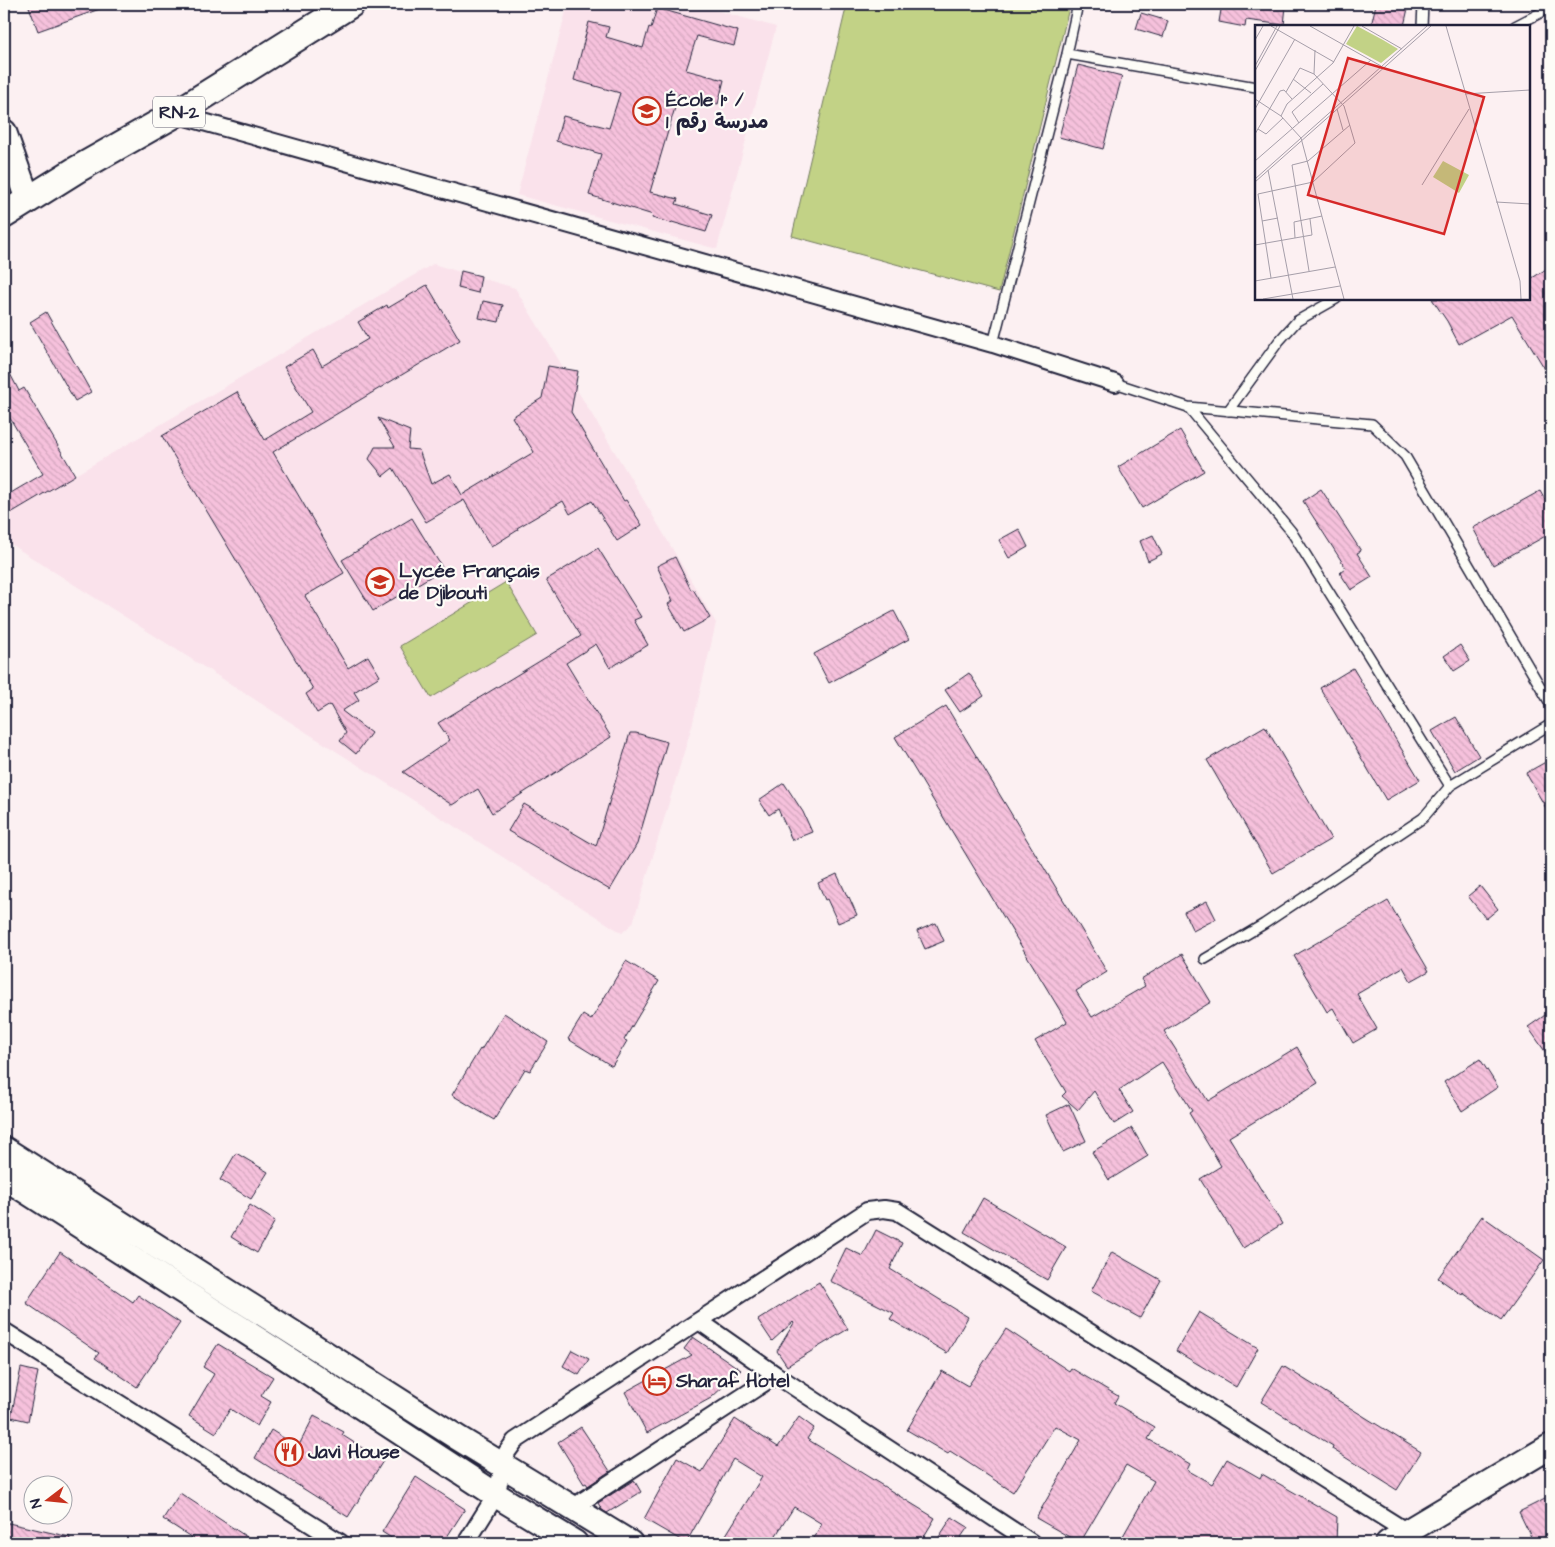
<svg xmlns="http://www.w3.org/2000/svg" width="1555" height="1547" font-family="'Architects Daughter','Playpen Sans Arabic',sans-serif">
<defs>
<pattern id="building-back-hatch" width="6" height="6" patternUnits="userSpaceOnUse" patternTransform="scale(1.25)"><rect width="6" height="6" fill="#f6c1dc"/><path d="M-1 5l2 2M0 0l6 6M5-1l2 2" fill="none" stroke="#d3a6be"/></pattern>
</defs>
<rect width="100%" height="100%" fill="#fcf0f2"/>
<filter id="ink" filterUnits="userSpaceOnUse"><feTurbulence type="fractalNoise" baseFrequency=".02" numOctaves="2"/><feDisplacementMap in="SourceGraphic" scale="10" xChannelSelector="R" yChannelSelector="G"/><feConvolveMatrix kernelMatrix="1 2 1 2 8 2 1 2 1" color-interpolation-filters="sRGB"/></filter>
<g filter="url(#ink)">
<path fill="#fae2eb" d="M568,4H693L776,27L717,249L517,195Z
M433,264L515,288L633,482L716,623L693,722L633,923L622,933L4,540V517Z"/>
<path fill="#c2d286" stroke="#727a60" d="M847,4H1070L999,292L792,236Z
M506,582L537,635L431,698L400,646Z"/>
<path fill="url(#building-back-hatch)" stroke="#22223b" d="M28,4H108V6L38,31Z
M1222,4H1270L1286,6L1284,25L1246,20L1245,27L1219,22Z
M1376,4H1409L1404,26H1371Z
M657,8L738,31L734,46L697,36L686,70L724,80L718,104L679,94L650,192L678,199L676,204L712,215L706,232L672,222L671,223L652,218L653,215L589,195L601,154L556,141L563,116L609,128L620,93L574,80L589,22L609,27L606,37L643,48L649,27L651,28Z
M1141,13L1168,21L1163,37L1136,29Z
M1078,65L1122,76L1103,149L1059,137Z
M1551,266V379L1512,315L1459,344L1447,321L1432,299H1529V280Z
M461,271L481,276L478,293L458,288Z
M427,285L460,340L273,452L344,573L305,596L348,668L368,656L380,676L354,692L359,700L342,711L371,733L356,754L340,741L346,733L330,705L317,713L306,694L313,689L162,436L237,392L265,440L311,412L284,367L313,350L322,366L368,339L358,322L387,305L388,308Z
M483,301L503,305L499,322L479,318Z
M46,312L91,392L75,401L30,322Z
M4,362L19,391L24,388L75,475L4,517V497L43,474L4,408Z
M548,366L578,371L571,412L624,501L626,500L642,525L617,541L592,501L570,514L563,501L517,528L518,530L491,547L464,500L426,522L393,468L383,476L369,459L375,447H395L378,418L410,431L408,449L419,450L431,484L450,474L462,495L534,452L512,417L542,398Z
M1180,430L1204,471L1142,508L1118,467Z
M1321,489L1361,551L1357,553L1372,577L1351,590L1340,573L1346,568L1303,501Z
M1540,491L1551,511V533L1493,565L1473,528Z
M412,518L443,569L373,611L342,560Z
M1019,529L1028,547L1009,558L999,540Z
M1153,535L1162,554L1148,561L1140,541Z
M598,548L641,617L634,620L648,645L610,668L596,644L566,663L611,737L492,813L478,789L452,805L403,772L450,740L438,723L581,636L546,580Z
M675,557L691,590L693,589L710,618L684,632L668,604L673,601L657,566Z
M894,611L909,639L829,683L814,654Z
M1460,645L1470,661L1454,671L1444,656Z
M1353,668L1420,780L1386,800L1320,688Z
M969,673L984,696L960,712L945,690Z
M946,706L1107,972L1076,991L1092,1017L1145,986L1141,979L1182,954L1211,1002L1164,1031L1208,1101L1297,1047L1318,1083L1229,1137L1282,1224L1243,1248L1200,1179L1221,1166L1189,1113L1192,1111L1162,1062L1119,1090L1133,1112L1114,1124L1094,1091L1078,1110L1062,1096L1066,1092L1035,1041L1067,1022L895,737Z
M1456,717L1479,756L1455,771L1432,731Z
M1265,726L1331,839L1273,873L1207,760Z
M630,733H636L667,742L637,844L610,890L508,831L524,804L596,846Z
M1551,759V817L1526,773Z
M784,783L803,812L812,832L792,840L778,809L769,815L759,800Z
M837,874L848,898L849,897L857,915L838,923L827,899L825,900L818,883Z
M1480,886L1498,909L1486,919L1468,896Z
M1207,901L1216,919L1193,931L1184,912Z
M1388,901L1429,971L1411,981L1403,967L1357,994L1377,1029L1353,1043L1333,1008L1327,1012L1294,956Z
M936,923L944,941L925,949L917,931Z
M626,961L659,981L624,1040L627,1041L612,1066L568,1039L583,1015L591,1020Z
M1551,1011V1060L1528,1027Z
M504,1013L548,1042L530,1071L525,1069L494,1120L452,1095L480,1049L481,1050Z
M1480,1059L1498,1087L1462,1111L1444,1082Z
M1069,1104L1086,1141L1063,1152L1046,1115Z
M1132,1128L1148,1156L1109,1180L1092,1152Z
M236,1153L268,1172L251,1199L220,1180Z
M983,1198L1066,1247L1047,1280L964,1232Z
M250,1205L275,1221L257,1253L231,1237Z
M1482,1216L1544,1260L1501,1320L1463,1293L1462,1295L1438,1278Z
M876,1230L902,1243L890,1269L968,1317L947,1353L890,1319L894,1313L830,1281L846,1248L863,1256Z
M60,1252L133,1302L138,1295L180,1323L137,1387L95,1358L99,1353L26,1303Z
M1112,1252L1161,1280L1140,1318L1091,1291Z
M819,1282L848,1329L787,1366L777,1351L794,1323L793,1322L772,1341L758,1320Z
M1199,1312L1258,1348L1236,1387L1176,1351Z
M1006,1329L1069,1371L1071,1368L1118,1396L1114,1403L1155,1427L1148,1439L1190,1464L1187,1470L1212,1484L1227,1459L1260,1478L1262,1474L1337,1517L1336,1543H1119L1154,1481L1126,1465L1080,1543L1036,1518L1081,1440L1055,1426L1013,1492L950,1451L948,1454L907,1430L942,1371L968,1386Z
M693,1337L741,1370L711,1398L647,1433L625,1392L692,1355L684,1349Z
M218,1344L273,1377L261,1396L271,1402L257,1426L230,1409L216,1433L189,1416L214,1374L203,1367Z
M572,1350L589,1359L579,1375L563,1366Z
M1283,1366L1421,1452L1397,1490L1332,1449L1333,1446L1261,1402Z
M21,1368L38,1372L28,1421L11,1417Z
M314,1416L344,1432L342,1435L383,1461L348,1517L255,1458L271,1430L298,1447Z
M799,1417L814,1428L807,1439L935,1518L920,1543H810L822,1524L794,1507L771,1543H721L762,1477L733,1459L686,1543L644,1519L677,1458L702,1472L735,1419L778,1447Z
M581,1427L610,1471L588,1486L586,1483L584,1484L558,1442Z
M416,1477L465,1509L443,1543H399L382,1532Z
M634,1480L641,1492L607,1513L602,1510L598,1503Z
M180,1493L256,1543H200L163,1519Z
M1551,1496V1543H1534L1519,1512Z
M952,1517L968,1527L957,1543H949L939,1537Z
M4,1522L70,1537L69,1543H4Z"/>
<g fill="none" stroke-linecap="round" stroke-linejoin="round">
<defs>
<path id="lane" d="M1422,26L1423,4
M1515,26L1542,12L1551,4
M1067,54L1256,87
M993,344L1067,54L1078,4
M1115,383L1188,407L1372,424L1405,456L1551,705
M1188,407L1291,531L1450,786L1551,724
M1228,411L1279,341L1297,321L1336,299
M1205,959L1264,924L1423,818L1450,786"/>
<path id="street" d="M175,114L993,344L1115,383
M699,1321L776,1375L1032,1543
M4,1331L341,1543
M572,1508L776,1375
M466,1543L496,1495L507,1452L515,1441L867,1211L884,1209L897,1211L1407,1532L1412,1543"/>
<path id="secondary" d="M4,132L28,200
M4,1149L458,1438L630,1543
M4,1177L279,1353L496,1495L575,1543
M1388,1543L1551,1446"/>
<path id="primary" d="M4,215L76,170L175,114L351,4"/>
</defs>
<use href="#lane" stroke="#22223b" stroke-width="12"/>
<use href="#street" stroke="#22223b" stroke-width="20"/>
<use href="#secondary" stroke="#22223b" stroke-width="28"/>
<use href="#primary" stroke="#22223b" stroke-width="30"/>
<use href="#lane" stroke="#fdfcf7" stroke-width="9"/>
<use href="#street" stroke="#fdfcf7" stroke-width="16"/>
<use href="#secondary" stroke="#fdfcf7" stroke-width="24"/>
<use href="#primary" stroke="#fdfcf7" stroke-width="26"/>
</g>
</g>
<defs>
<symbol id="school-ring" viewBox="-11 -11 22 22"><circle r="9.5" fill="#fdfcf7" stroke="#c8321e" stroke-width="1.5"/><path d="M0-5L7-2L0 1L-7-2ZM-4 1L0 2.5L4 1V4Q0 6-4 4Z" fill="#c8321e"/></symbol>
<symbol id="hotel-ring" viewBox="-11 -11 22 22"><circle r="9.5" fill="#fdfcf7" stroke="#c8321e" stroke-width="1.5"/><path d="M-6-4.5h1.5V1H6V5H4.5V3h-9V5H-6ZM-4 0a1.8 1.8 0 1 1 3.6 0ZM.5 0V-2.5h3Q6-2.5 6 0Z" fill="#c8321e"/></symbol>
<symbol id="restaurant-ring" viewBox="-11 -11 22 22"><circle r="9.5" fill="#fdfcf7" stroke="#c8321e" stroke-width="1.5"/><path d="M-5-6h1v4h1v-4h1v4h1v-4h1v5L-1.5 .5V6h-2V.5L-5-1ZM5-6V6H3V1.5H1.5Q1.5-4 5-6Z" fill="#c8321e"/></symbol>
</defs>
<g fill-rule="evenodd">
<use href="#school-ring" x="631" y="95" width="32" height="32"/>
<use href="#school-ring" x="364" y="566" width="32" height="32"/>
<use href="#hotel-ring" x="641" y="1365" width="32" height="32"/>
<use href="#restaurant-ring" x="273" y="1436" width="32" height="32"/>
</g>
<g text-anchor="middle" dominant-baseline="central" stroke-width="4.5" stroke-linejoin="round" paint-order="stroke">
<rect fill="#fdfcf7" stroke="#646373" stroke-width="1" x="153" y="96.5" width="52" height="31" rx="4"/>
<g font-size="18" font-weight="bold" fill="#22223b">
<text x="179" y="112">RN-2</text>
</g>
<g font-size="19" font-weight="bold" fill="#22223b" stroke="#fdfcf7" text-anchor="start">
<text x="666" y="100">École 1° /<tspan x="666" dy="22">مدرسة رقم 1</tspan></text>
<text x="399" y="571">Lycée Français<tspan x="399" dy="22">de Djibouti</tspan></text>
<text x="676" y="1381">Sharaf Hotel</text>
<text x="308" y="1452">Javi House</text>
</g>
</g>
<g transform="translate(1255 25)">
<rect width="275" height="275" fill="#fcf0f2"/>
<path d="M102,1L128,15L143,24L126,38L91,19ZM188,136L214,150L204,168L178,152Z" fill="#c2d286"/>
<path fill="none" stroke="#a59ea9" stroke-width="1" d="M16,1L79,37M55,1L126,41M107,1L147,24M191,1L265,256L266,274M0,15L8,1M0,41L22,1M0,46L25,1M59,49L60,25M38,54L56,68M210,69L275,65M0,74L26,91L46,113L89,274M0,84L40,14M82,84L88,105M26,91L32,79L78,38L99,1M44,98L37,87L68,59M3,104L11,109L28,93M0,109L25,66L29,65L37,74M0,136L116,35M13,145L38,274M0,154L172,1M0,157L176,1M167,160L214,84M241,177L275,179M7,196L23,193M40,213L39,197L67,191M0,220L57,210L55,194M54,246L37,140L53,136L95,100M16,253L3,169L58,157L100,118L89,81L59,49L45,43L31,67M0,256L80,242M8,274L85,261"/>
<path fill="#d62828" fill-opacity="0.15" stroke="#d62828" stroke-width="2.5" d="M93,33L229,72L189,209L53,170Z"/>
<rect width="275" height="275" fill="none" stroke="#22223b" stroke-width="2.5"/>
</g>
<rect width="1555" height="1547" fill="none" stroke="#fdfcf7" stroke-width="20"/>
<rect x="10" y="10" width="1535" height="1527" fill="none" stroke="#22223b" stroke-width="2" filter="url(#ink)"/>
<g transform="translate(48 1500) rotate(254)"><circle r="24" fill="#fdfcf7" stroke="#a5a5ac"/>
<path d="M0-4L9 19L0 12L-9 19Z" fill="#c8321e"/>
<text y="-8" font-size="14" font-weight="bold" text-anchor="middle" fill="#22223b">N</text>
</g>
</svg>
